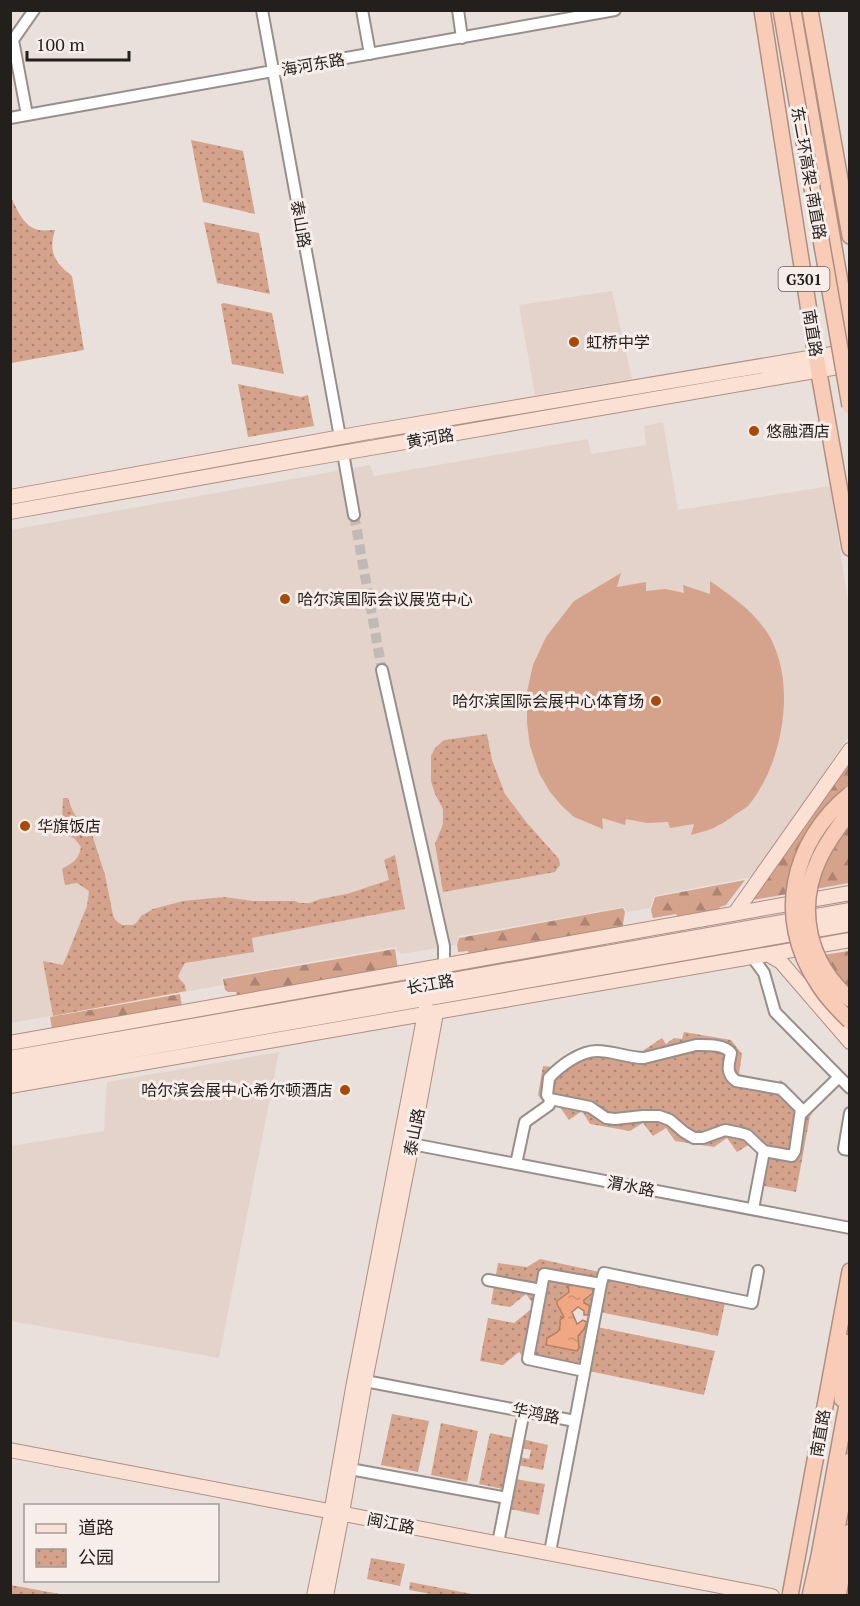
<svg xmlns="http://www.w3.org/2000/svg" width="860" height="1606" font-family="'PT Serif','Noto Sans SC',serif">
<defs>
<pattern id="forest-firs" width="22" height="20" patternUnits="userSpaceOnUse" patternTransform="scale(1.5)"><rect width="22" height="20" fill="#d5a38b"/><path d="M5 1l3.5 6h-7zM16 11l3.5 6h-7z" fill="#ac8471"/></pattern>
<pattern id="park-dots" width="8" height="8" patternUnits="userSpaceOnUse" patternTransform="scale(1.5)"><rect width="8" height="8" fill="#d5a38b"/><path d="M2 2h.1M6 6h.1" fill="none" stroke="#ac8471" stroke-width="1.8" stroke-linecap="round"/></pattern>
<pattern id="water-ripples" width="26" height="14" patternUnits="userSpaceOnUse" patternTransform="scale(1.5)"><rect width="26" height="14" fill="#f0a782"/><path d="M2 4q2-2 4 0t4 0M15 11q2-2 4 0t4 0" fill="none" stroke="#ce8f70"/></pattern>
</defs>
<rect width="100%" height="100%" fill="#e9e0dc"/>
<path fill="#e4d3cb" d="M612,291L632,379L535,395L519,305Z
M663,422L678,510L830,486L849,607V736L752,877L654,896L650,908L627,912L624,907L459,936L456,945L401,954L395,947L221,978L223,985L11,1023V530L370,465L374,476L588,439L591,454L646,445L644,426Z
M279,1052L219,1358L11,1321V1146L104,1131L107,1082Z"/>
<path fill="#d5a38b" d="M621,573L617,587L646,582V591L665,589L684,593L683,585L710,594V581C733,597 759,615 772,641C796,690 782,765 748,806C745,809 740,811 736,814C730,818 724,823 717,826C709,831 700,832 691,835L694,824L670,828L668,822L647,823L626,819L625,825L602,818L603,829L574,817L561,805L550,792L539,773L530,746L527,723V692L533,665L546,637L574,601Z"/>
<path fill="url(#forest-firs)" d="M849,764V883L753,900Z
M745,880L726,905L720,907L717,912L678,918L676,914L653,918L651,910L655,897Z
M623,908L625,912L622,930L469,956L468,951L458,952L457,945L459,938Z
M395,949L398,970L237,996L236,992H228L225,990L223,979Z
M849,951V993L823,955Z
M180,994L182,1007L52,1029L50,1017Z"/>
<path fill="url(#park-dots)" d="M191,140L243,151L255,214L203,202Z
M10,195C16,207 23,227 39,230C44,231 50,230 55,230C48,252 55,263 72,276L84,350L11,363Z
M204,222L259,233L270,294L217,283Z
M224,303L272,313L284,374L232,364L221,304Z
M238,384L301,397L308,395L314,426L248,437Z
M487,734L492,760L505,794L527,823L559,859L560,865L555,872L443,892L435,844L443,824V809L435,794L431,781V756L435,748L444,740Z
M63,798H68C72,812 77,821 90,828L105,875L113,915L116,921L122,925H133L137,922L141,916L153,909L183,901L224,897L253,901H295L300,903H310L320,899L347,894L389,880L384,860L395,855L405,909L252,938L254,952L185,963L180,972L178,977L185,985L186,991L53,1016L43,961L63,965L87,906L89,891L77,883L65,885L62,869C73,863 79,859 81,847L75,839L65,833L62,822Z
M684,1032L731,1040L742,1054L739,1074L777,1083L781,1080L812,1114L810,1116L796,1192L754,1184L759,1157L750,1144L737,1152L727,1138L714,1147L675,1141L666,1128L653,1136L643,1123L630,1131L590,1124L582,1111L569,1120L559,1106L544,1103L538,1095L543,1066L553,1067L573,1051L594,1045L638,1054L662,1038L666,1044L674,1038L682,1039Z
M540,1259L604,1273L601,1284L580,1280V1283L568,1286L569,1292L557,1301V1304L564,1317L560,1320C561,1333 558,1332 547,1338L546,1345L577,1351L579,1348L578,1336L584,1329L590,1306L584,1303V1300L593,1293L592,1285L604,1286L606,1273L726,1298L718,1336L600,1312L597,1327L715,1351L704,1395L589,1371L576,1370L575,1373L529,1364L519,1352L503,1365L480,1361L488,1318L514,1323L535,1306L526,1294L510,1307L491,1304L498,1263L527,1267Z
M392,1414L429,1421L418,1472L381,1465Z
M441,1423L478,1431L467,1482L431,1475Z
M490,1433L518,1439L508,1490L479,1484Z
M522,1439L548,1445L543,1470L518,1465L520,1457L529,1459L531,1450L522,1448Z
M515,1479L545,1484L539,1515L510,1509Z
M371,1558L405,1564L400,1586L367,1579Z
M410,1582L477,1595H436L409,1590Z
M11,1585L65,1595H11Z"/>
<path fill="url(#water-ripples)" stroke="#b27e64" stroke-width="1.5" d="M580,1283L592,1285L593,1293L584,1300V1303L590,1306L588,1315H584V1311L578,1307L572,1312L577,1324L583,1320L587,1322L584,1329L578,1336L579,1348L577,1351L546,1345L547,1338C557,1332 561,1333 560,1320L564,1317L557,1304V1301L569,1292L568,1286Z"/>
<g fill="none" stroke-linecap="round" stroke-linejoin="round">
<path stroke="#c1b9b6" stroke-width="10" stroke-dasharray="10 5" stroke-linecap="butt" d="M354,515L382,670"/>
<defs>
<path id="minor" d="M262,10L340,437
M362,10L370,54
M458,10L462,38
M10,38L13,40L34,10
M13,40L27,115
M10,118L615,10
M343,453L354,515
M382,670L444,946V972
M753,958L764,973L775,1012L850,1088
M696,1045C707,1045 724,1044 731,1053C729,1064 725,1073 736,1081L781,1089L801,1109L795,1151L792,1156L764,1151L747,1135L740,1133L725,1130L703,1138H694L684,1132L670,1120L659,1116H643L615,1119L606,1118L590,1107L550,1099L547,1095L549,1078C560,1066 580,1051 597,1051C613,1051 628,1058 644,1058Z
M802,1113L839,1077
M850,1113L844,1149L850,1150
M412,1144L850,1228
M516,1164L525,1122L549,1105L550,1099
M753,1209L764,1151
M488,1280L541,1290
M601,1284L604,1273L752,1303L758,1271
M365,1381L575,1421L550,1552
M575,1421L601,1284L544,1274L528,1359L584,1371
M350,1469L507,1498
M498,1543L524,1411"/>
<path id="major" d="M10,497L363,433L850,351
M10,512L295,461L850,365
M735,913L850,750
M769,955L781,962L787,969L850,1042
M10,1043L850,893
M10,1058L850,910
M10,1072L850,924
M10,1086L850,940
M10,1450L772,1596
M314,1596L331,1514L353,1388L426,1008
M326,1596L342,1513L365,1381L412,1144L436,1013"/>
<path id="highway" d="M762,10L816,356L850,548
M793,10L850,340
M810,10L850,236
M842,1399L845,1342
M790,1596L850,1271
M810,1596L819,1556L850,1388
M824,1596L850,1461
M838,1596L850,1532"/>
</defs>
<use href="#minor" stroke="#988f8b" stroke-width="14"/>
<use href="#major" stroke="#ae8f81" stroke-width="16"/>
<use href="#highway" stroke="#ae8f81" stroke-width="18"/>
<use href="#minor" stroke="#fff" stroke-width="10"/>
<use href="#major" stroke="#fbe0d4" stroke-width="14"/>
<use href="#highway" stroke="#f9ccb7" stroke-width="15"/>
<defs>
<path id="highway-bridge" d="M781,10L850,406
M850,794C791,842 775,918 817,982C826,997 838,1009 850,1021
M850,812C838,827 827,842 819,859C796,909 808,963 850,999"/>
</defs>
<use href="#highway-bridge" stroke="#ae8f81" stroke-width="18" stroke-linecap="butt"/>
<use href="#highway-bridge" stroke="#f9ccb7" stroke-width="15"/>
</g>
<g fill="#aa4904" stroke="#f7ede9" stroke-width="2">
<circle cx="574" cy="342" r="6"/>
<circle cx="754" cy="431" r="6"/>
<circle cx="285" cy="599" r="6"/>
<circle cx="656" cy="701" r="6"/>
<circle cx="25" cy="826" r="6"/>
<circle cx="345" cy="1090" r="6"/>
</g>
<g text-anchor="middle" dominant-baseline="central" stroke-width="6" stroke-linejoin="round" paint-order="stroke">
<rect fill="#f7ede9" stroke="#625d5a" stroke-width="1.5" x="778.5" y="267" width="51" height="24" rx="4.5"/>
<g font-size="15" font-weight="bold" fill="#221f1d">
<text x="804" y="279">G301</text>
</g>
<g font-size="16" fill="#221f1d" stroke="#f7ede9">
<text transform="translate(313 64) rotate(-10)">海河东路</text>
<text transform="translate(809 173) rotate(80)">东二环高架-南直路</text>
<text transform="translate(301 224) rotate(80)">泰山路</text>
<text transform="translate(813 333) rotate(81)">南直路</text>
<text transform="translate(430 438) rotate(-10)">黄河路</text>
<text transform="translate(430 984) rotate(-10)">长江路</text>
<text transform="translate(414 1132) rotate(-79)">泰山路</text>
<text transform="translate(631 1186) rotate(11)">渭水路</text>
<text transform="translate(536 1413) rotate(11)">华鸿路</text>
<text transform="translate(820 1433) rotate(-80)">南直路</text>
<text transform="translate(391 1523) rotate(11)">闽江路</text>
</g>
<g font-size="16" fill="#221f1d" stroke="#f7ede9" text-anchor="start">
<text x="586" y="342">虹桥中学</text>
<text x="766" y="431">悠融酒店</text>
<text x="297" y="599">哈尔滨国际会议展览中心</text>
<text x="644" y="701" text-anchor="end">哈尔滨国际会展中心体育场</text>
<text x="37" y="826">华旗饭店</text>
<text x="333" y="1090" text-anchor="end">哈尔滨会展中心希尔顿酒店</text>
</g>
</g>
<rect width="860" height="1606" fill="none" stroke="#221f1d" stroke-width="24"/>
<rect x="24" y="1504" width="195" height="78" fill="#f7ede9" stroke="#a29b97" stroke-width="1.5"/>
<rect x="36" y="1524" width="30" height="9" fill="#fbe0d4" stroke="#a29b97" stroke-width="1.5"/>
<text x="78" y="1534" font-size="18" fill="#221f1d">道路</text>
<rect x="36" y="1549" width="30" height="18" fill="url(#park-dots)" stroke="#a29b97" stroke-width="1.5"/>
<text x="78" y="1564" font-size="18" fill="#221f1d">公园</text>
<path d="M27 51v9h102v-9" fill="none" stroke="#221f1d" stroke-width="3"/>
<text x="36" y="51" font-size="18" fill="#221f1d" stroke="#f7ede9" stroke-width="4.5" paint-order="stroke">100 m</text>
</svg>
